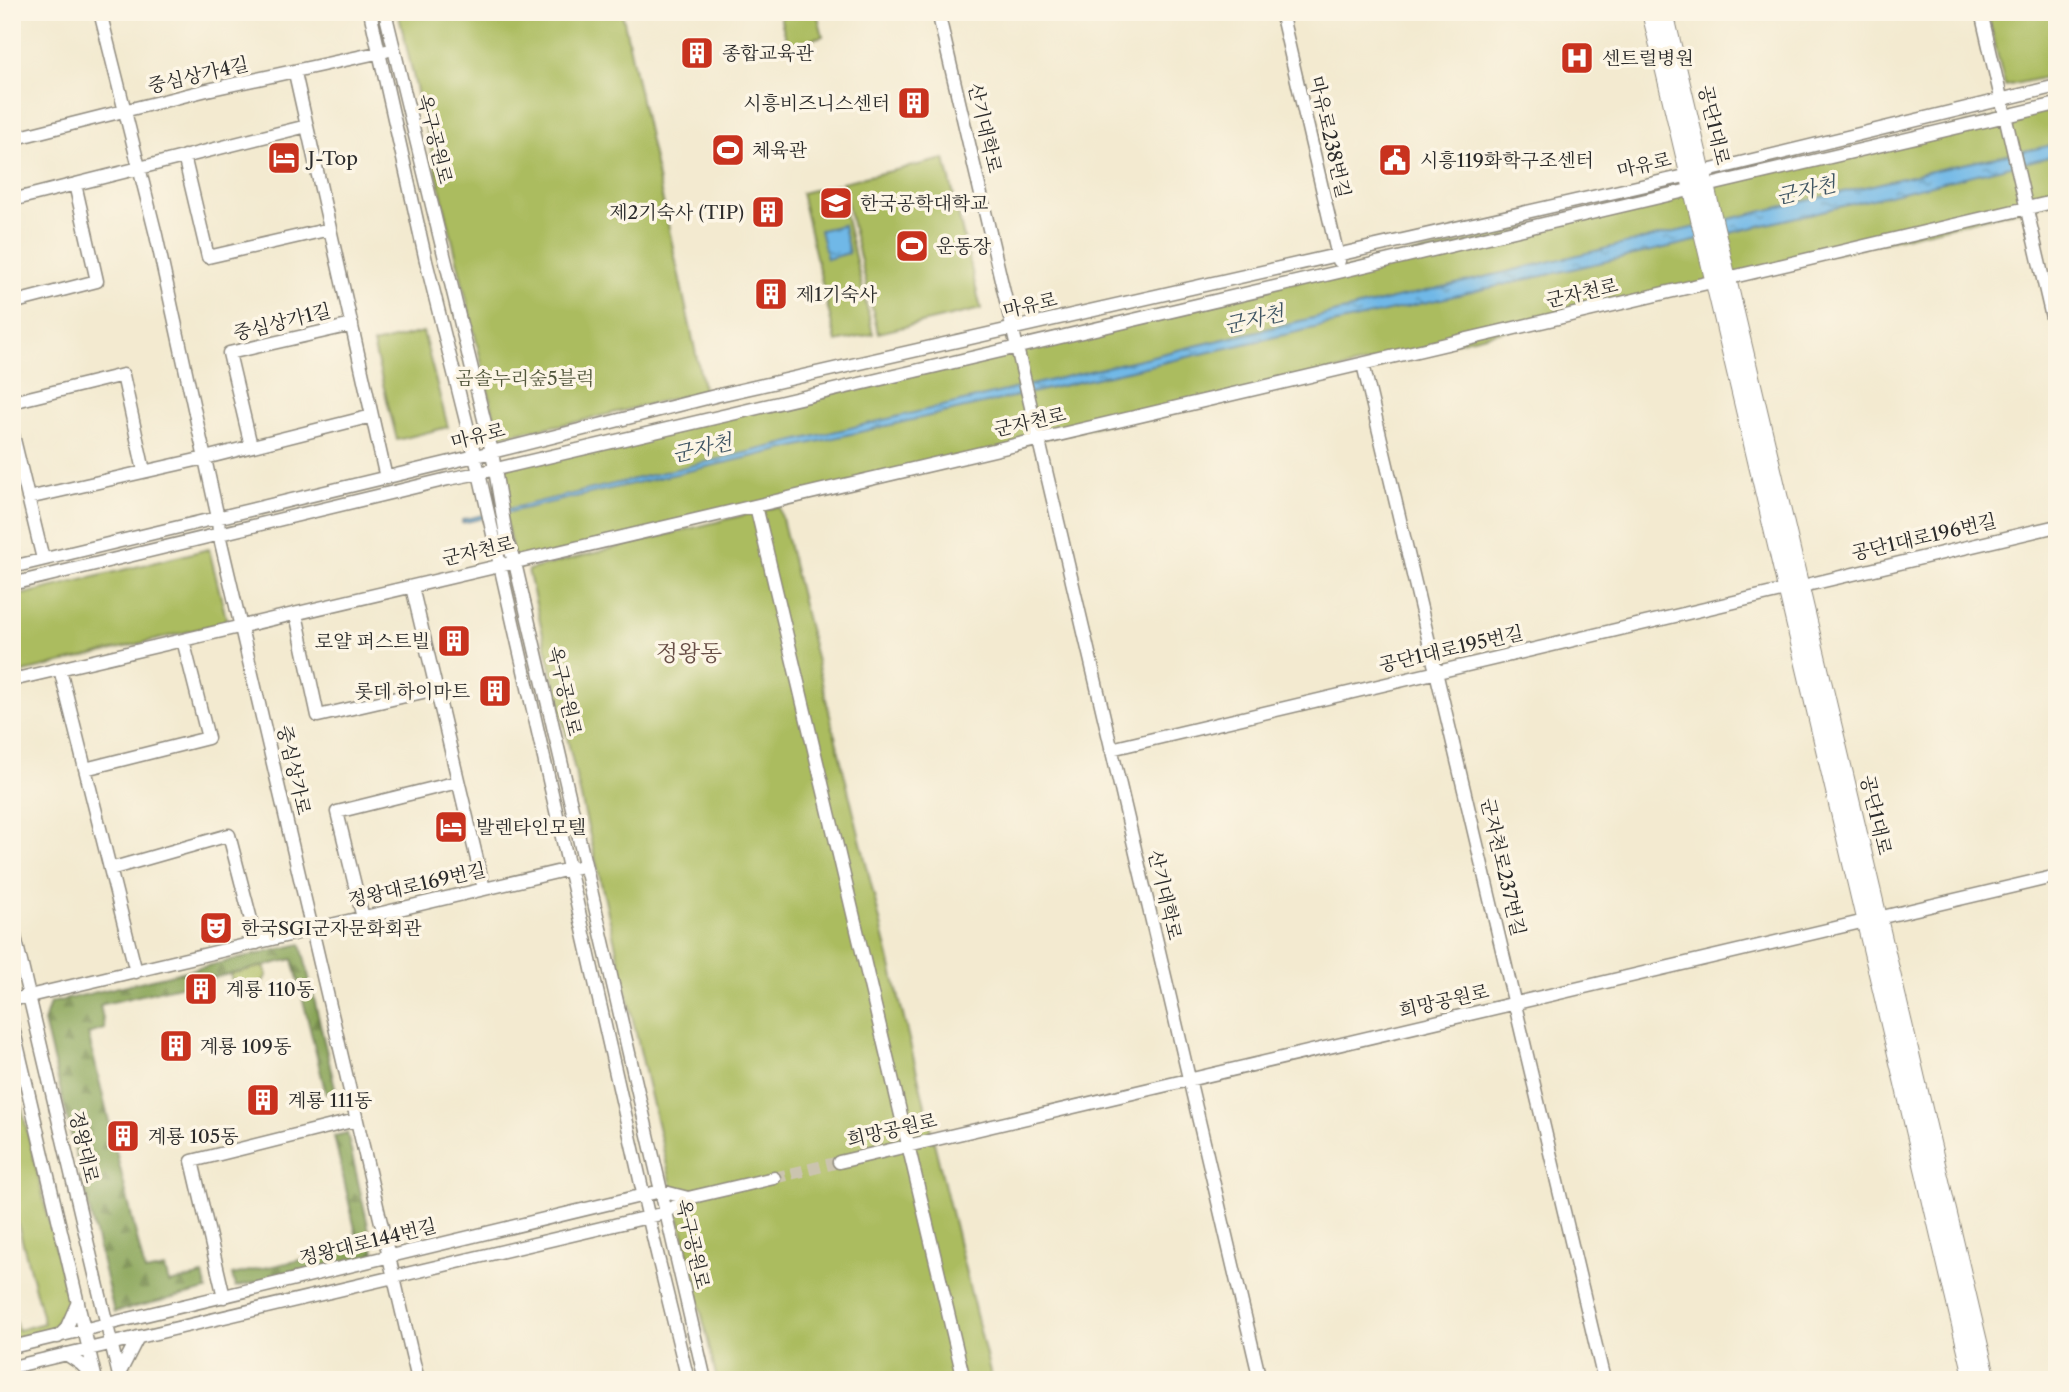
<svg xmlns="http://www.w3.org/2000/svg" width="2069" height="1392" font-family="'Libre Caslon Text','Noto Serif KR',serif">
<defs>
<pattern id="forest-firs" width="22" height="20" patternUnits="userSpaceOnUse" patternTransform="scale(1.75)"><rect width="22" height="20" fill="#88a456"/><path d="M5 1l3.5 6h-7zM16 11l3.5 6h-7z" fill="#6f8647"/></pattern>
<pattern id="water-ripples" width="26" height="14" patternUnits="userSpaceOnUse" patternTransform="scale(1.75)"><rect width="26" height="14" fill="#6fb8e7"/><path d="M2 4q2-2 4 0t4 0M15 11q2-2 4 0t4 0" fill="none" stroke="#5b96bb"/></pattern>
</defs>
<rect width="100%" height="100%" fill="#fcf5e5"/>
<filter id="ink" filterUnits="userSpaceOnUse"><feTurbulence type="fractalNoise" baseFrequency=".0143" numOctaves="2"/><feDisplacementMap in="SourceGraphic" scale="14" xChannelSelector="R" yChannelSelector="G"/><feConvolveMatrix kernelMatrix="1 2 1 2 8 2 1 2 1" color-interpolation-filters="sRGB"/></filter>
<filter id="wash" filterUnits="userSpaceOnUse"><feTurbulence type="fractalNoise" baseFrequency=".00686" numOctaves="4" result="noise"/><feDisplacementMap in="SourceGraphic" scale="28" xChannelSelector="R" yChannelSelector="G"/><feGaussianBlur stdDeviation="1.57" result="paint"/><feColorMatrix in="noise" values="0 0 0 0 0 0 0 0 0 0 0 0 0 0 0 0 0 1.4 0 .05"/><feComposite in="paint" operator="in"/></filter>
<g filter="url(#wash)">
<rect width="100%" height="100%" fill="#f3ead0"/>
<path fill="#abbc5f" stroke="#6b7445" stroke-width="2" d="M398,12H622L704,391L576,422L499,436Z
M796,12H817L823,36L788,45L780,17Z
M1987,12H2057V75L2005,86Z
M2057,103V201L515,563L495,469Z
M945,159L981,309L878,333L842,182Z
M838,184L873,334L836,342L801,193Z
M423,332L448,427L397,440L373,344Z
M779,506L992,1380H717L528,570Z
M209,549L227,622L12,675V597Z
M264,966L267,975L259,987L235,991L230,974Z
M12,1067L69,1305L52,1329L12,1339V1319L14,1318L18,1330L44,1323L12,1202Z"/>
<path fill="url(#forest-firs)" stroke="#5a6840" stroke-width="2" d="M301,944L336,1091L326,1094L293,959L100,1005L105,1029L88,1034L145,1272L165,1268L169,1283L203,1275L207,1290L114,1312L44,1022L50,1003Z
M347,1133L375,1256L235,1287L232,1275L359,1247L334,1136Z"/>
<path fill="url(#water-ripples)" stroke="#4d7289" stroke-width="2" d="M2057,144V155L1730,233L462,523V520L1940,169Z
M843,225L849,253L827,259L820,230Z"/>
</g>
<g filter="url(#ink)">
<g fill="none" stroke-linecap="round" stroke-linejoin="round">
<path stroke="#cbc4af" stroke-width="12" stroke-dasharray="12 6" stroke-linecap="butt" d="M774,1178L839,1162"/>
<defs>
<path id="minor" d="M100,12L156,235L218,518L219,534L418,1380
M370,12L426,261L479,473L654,1241L688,1380
M385,12L492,452L507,541L515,563L705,1380
M938,12L1260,1380
M1281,12L1339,261
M1981,12L2057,339
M295,73L386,478
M12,139L207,90L386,51
M184,156L208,257L330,229
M12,200L307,126
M12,303L97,281L75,184
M1363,364L1604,1380
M12,402L123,375L144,471
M12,431L43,559
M251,446L229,353L352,325
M28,498L205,458L372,416
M756,506L964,1380
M12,567L492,452L719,395L1703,172L2057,86
M12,584L448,479L479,473L2057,104
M412,587L484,889
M296,614L318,716L436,689
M60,669L136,972
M12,680L2057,201
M1111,749L2057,526
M85,769L208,738L183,640
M110,869L229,835L257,943
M363,918L337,812L458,782
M12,924L120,1380
M12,1000L578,867
M12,1023L96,1380
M839,1162L2057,876
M224,1297L192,1161L356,1120
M58,1337L66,1329L78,1302
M12,1347L661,1191L688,1198
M66,1354L81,1364L95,1378
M12,1367L665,1213L688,1198L774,1178
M119,1374L138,1337"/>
<path id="major" d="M1650,12L1973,1380
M1665,12L1988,1380"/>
</defs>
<use href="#minor" stroke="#8f8a7e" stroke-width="15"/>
<use href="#major" stroke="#8f8a7e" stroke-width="18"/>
<use href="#minor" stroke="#fff" stroke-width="12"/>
<use href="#major" stroke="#fff" stroke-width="16"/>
</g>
</g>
<defs>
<symbol id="building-square" viewBox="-11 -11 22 22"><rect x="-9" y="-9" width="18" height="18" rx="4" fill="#c8321e" stroke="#fcf5e5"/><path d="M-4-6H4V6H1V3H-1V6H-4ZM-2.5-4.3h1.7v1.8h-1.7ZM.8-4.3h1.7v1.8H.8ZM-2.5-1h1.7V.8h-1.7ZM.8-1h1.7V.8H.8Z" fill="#fff"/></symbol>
<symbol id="hospital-square" viewBox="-11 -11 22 22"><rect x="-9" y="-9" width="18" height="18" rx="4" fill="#c8321e" stroke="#fcf5e5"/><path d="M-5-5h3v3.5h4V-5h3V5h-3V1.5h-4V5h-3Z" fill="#fff"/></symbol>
<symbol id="stadium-square" viewBox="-11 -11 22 22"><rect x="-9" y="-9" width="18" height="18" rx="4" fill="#c8321e" stroke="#fcf5e5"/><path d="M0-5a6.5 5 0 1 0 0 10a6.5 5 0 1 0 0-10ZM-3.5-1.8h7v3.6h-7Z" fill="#fff"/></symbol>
<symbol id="hotel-square" viewBox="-11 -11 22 22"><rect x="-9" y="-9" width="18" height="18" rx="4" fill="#c8321e" stroke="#fcf5e5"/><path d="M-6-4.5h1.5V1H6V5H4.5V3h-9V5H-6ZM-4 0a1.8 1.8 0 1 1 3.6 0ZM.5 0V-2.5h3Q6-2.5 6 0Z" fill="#fff"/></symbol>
<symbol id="civic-square" viewBox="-11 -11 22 22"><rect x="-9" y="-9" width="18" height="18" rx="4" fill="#c8321e" stroke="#fcf5e5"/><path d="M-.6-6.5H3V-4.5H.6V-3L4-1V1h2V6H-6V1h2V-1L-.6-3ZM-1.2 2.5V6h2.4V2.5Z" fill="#fff"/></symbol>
<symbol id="university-square" viewBox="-11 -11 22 22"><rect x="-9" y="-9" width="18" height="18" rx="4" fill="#c8321e" stroke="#fcf5e5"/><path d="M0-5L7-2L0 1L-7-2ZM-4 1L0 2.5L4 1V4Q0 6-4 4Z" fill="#fff"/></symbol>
<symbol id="theatre-square" viewBox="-11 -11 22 22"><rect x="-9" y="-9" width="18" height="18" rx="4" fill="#c8321e" stroke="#fcf5e5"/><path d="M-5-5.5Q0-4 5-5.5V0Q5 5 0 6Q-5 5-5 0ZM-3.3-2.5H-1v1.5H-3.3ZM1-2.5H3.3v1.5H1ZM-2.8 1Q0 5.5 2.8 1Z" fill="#fff"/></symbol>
</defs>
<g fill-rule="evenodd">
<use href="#building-square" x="678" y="34" width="38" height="38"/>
<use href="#hospital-square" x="1558" y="39" width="38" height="38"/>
<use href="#building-square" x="895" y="84" width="38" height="38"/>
<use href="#stadium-square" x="709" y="131" width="38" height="38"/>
<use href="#hotel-square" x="265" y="139" width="38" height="38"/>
<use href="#civic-square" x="1376" y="141" width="38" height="38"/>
<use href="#university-square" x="817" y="184" width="38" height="38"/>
<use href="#building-square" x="749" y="193" width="38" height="38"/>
<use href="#stadium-square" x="893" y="227" width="38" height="38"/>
<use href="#building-square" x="752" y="275" width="38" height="38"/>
<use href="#building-square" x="435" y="622" width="38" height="38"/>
<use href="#building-square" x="476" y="672" width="38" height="38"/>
<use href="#hotel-square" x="432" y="808" width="38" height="38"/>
<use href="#theatre-square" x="197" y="909" width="38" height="38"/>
<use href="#building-square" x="182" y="970" width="38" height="38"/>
<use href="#building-square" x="157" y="1027" width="38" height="38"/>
<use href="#building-square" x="244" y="1081" width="38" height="38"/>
<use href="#building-square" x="104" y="1117" width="38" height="38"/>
</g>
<g text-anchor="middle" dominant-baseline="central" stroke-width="7" stroke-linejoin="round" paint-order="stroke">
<g font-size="19" fill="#2b2b2b" stroke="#fcf5e5" text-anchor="start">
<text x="722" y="53">종합교육관</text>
<text x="1602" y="58">센트럴병원</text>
<text x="890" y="103" text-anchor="end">시흥비즈니스센터</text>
<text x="752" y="150">체육관</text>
<text x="308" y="158">J-Top</text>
<text x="1420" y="160">시흥119화학구조센터</text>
<text x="860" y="203">한국공학대학교</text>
<text x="744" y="212" text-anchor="end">제2기숙사 (TIP)</text>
<text x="936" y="246">운동장</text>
<text x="796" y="294">제1기숙사</text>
<text x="430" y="641" text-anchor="end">로얄 퍼스트빌</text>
<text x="470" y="691" text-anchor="end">롯데 하이마트</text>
<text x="476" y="827">발렌타인모텔</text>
<text x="241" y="928">한국SGI군자문화회관</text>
<text x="226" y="989">계룡 110동</text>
<text x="200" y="1046">계룡 109동</text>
<text x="288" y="1100">계룡 111동</text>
<text x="148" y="1136">계룡 105동</text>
</g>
<g font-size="19" fill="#2b2b2b" stroke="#fcf5e5">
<text transform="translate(198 75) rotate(-13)">중심상가4길</text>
<text transform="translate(1714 125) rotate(77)">공단1대로</text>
<text transform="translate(985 128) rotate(77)">산기대학로</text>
<text transform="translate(1330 137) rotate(77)">마유로238번길</text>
<text transform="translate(435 139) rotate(76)">옥구공원로</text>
<text transform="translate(1644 165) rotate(-13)">마유로</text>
<text transform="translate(1582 293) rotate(-13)">군자천로</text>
<text transform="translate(1030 305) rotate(-13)">마유로</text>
<text transform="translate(282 322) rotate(-14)">중심상가1길</text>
<text transform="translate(1030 422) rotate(-13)">군자천로</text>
<text transform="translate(478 436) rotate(-14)">마유로</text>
<text transform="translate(1924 537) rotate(-13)">공단1대로196번길</text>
<text transform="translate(478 551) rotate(-13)">군자천로</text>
<text transform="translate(1451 649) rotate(-13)">공단1대로195번길</text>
<text transform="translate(565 691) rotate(77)">옥구공원로</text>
<text transform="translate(294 770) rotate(77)">중심상가로</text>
<text transform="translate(1876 815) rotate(77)">공단1대로</text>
<text transform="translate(1503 867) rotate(77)">군자천로237번길</text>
<text transform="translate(417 885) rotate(-13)">정왕대로169번길</text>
<text transform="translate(1165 895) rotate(77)">산기대학로</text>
<text transform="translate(1444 1001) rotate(-13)">희망공원로</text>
<text transform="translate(892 1130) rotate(-13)">희망공원로</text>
<text transform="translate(84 1147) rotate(77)">정왕대로</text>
<text transform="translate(368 1242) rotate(-14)">정왕대로144번길</text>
<text transform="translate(693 1244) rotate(77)">옥구공원로</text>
</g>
<g font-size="19" fill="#51563b" stroke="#fcf5e5">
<text x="525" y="378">곰솔누리숲5블럭</text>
</g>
<g font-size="21" font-style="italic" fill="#3f5563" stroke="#fcf5e5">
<text transform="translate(1806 190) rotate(-13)">군자천</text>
<text transform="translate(1254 319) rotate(-13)">군자천</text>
<text transform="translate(702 448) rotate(-13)">군자천</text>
</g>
<g font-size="23" fill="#684e46" stroke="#fcf5e5">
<text x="689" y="653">정왕동</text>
</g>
</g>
<rect width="2069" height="1392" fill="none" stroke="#fcf5e5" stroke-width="42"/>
</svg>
